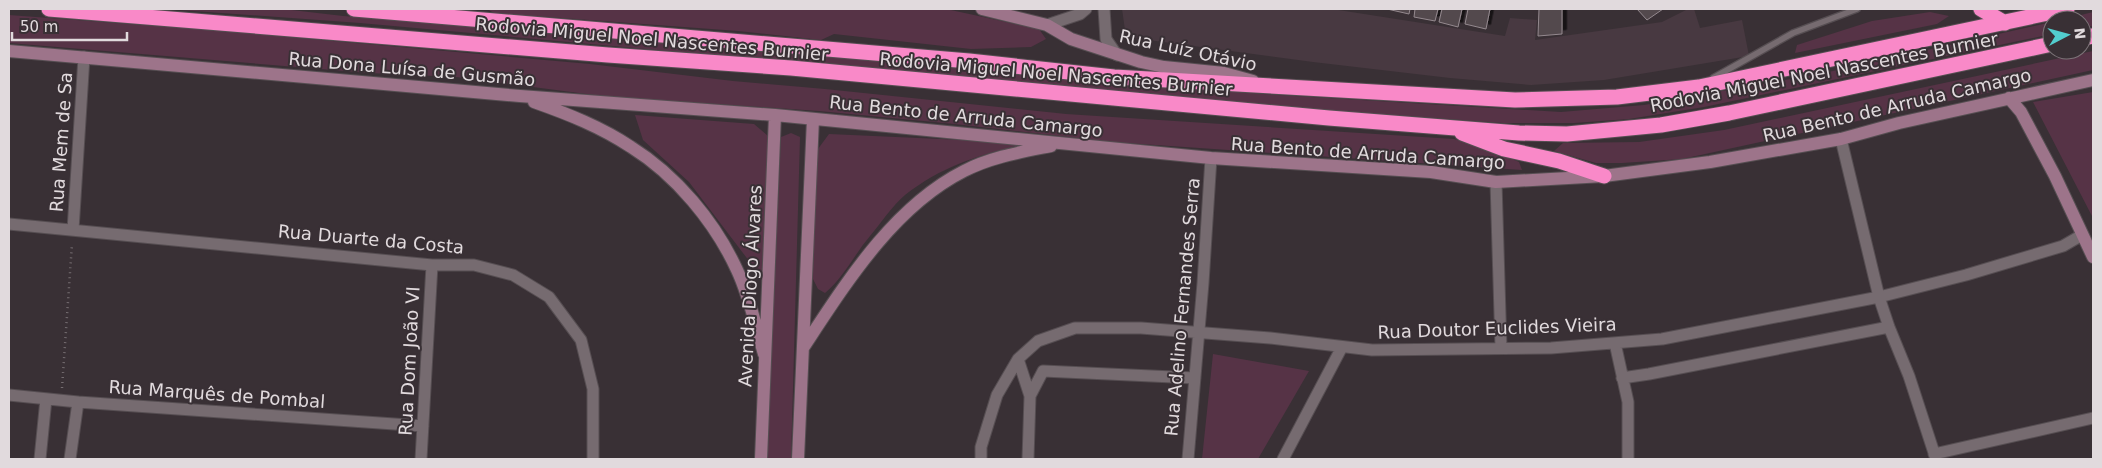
<svg xmlns="http://www.w3.org/2000/svg" width="2102" height="468" font-family="'DejaVu Sans',sans-serif">
<defs>
<filter id="shadow"><feDropShadow dx="4.5" dy="-4.5" stdDeviation="0" flood-color="#0009"/></filter>
</defs>
<rect width="100%" height="100%" fill="#393035"/>
<path fill="#483941" d="M1122,9H1332L1505,36L1510,18L1537,20L1535,40L1662,22L1688,9H1694L1700,28L1742,20L1749,56L1604,80L1531,85L1450,78L1313,62L1126,37Z"/>
<path fill="#563346" d="M166,9H283L343,16L740,47L1058,77L1263,94L1561,112L1644,105L1824,73L2052,22V34L1704,107L1629,119L1574,123H1503L1285,107L360,23Z
M487,9H946L1039,29L1046,39L1031,47L971,49L834,34L821,40L738,31L494,13Z
M1930,12L1949,16L1937,24L1795,53L1797,45L1872,21Z
M2093,12V26L2082,28V20H2061Z
M9,15L210,30L590,64L733,81L825,89L1066,114L1454,139L1489,149L1519,162L1522,170L1112,142L955,124L819,111L602,96L456,77L369,73L9,43Z
M2093,51V70L1682,159L1622,163H1596L1554,151L1563,143L1639,142L1724,130Z
M2093,92V218L2033,102Z
M635,115L754,124L768,136L762,278L689,182L643,140Z
M791,133L800,137L791,459H767L781,137Z
M829,134L1028,143C982,154 943,165 905,195C892,206 881,223 870,236C854,255 844,277 825,293L818,289L813,279L815,153Z
M1213,354L1309,371L1258,459H1202Z"/>
<path fill="#53494e" stroke="#94898e" filter="url(#shadow)" d="M1387,9H1410L1409,14Z
M1415,9H1438L1435,21L1414,17Z
M1442,9H1462L1458,27L1439,22Z
M1468,9H1490L1486,29L1465,24Z
M1539,9H1562V34L1538,36Z
M1637,9H1663L1647,20Z"/>
<g fill="none" stroke-linecap="round" stroke-linejoin="round">
<defs>
<path id="lane" d="M1713,78L1793,33L1857,9"/>
<path id="street" d="M1104,9L1106,39L1117,55
M1047,25L1080,14L1086,9
M1841,139L1879,297L1889,327L1909,376L1936,459
M1496,182L1501,348
M9,224L432,265H474L513,275L549,297L581,340L593,389V459
M73,230L84,57
M1615,343L1628,402V459
M1018,359L1030,396
M1622,378L1649,374L1889,327
M9,395L78,402L423,426
M1934,454L2093,418
M40,459L46,399
M70,459L78,402
M421,459L432,265
M981,459V447L997,395L1018,359L1038,341L1075,328H1141L1270,338L1372,350L1551,348L1662,339L1879,297L1966,275L2063,246L2082,235
M1028,459L1030,396L1043,371L1195,378
M1188,459L1203,283L1211,158
M1283,459L1342,347"/>
<path id="secondary" d="M982,9L1047,25L1071,39L1141,62L1164,67L1224,73L1253,81
M9,51L520,96L775,115L1211,158L1431,172L1496,182L1604,176L1710,162L1841,139L1899,123L2093,80
M2009,98L2021,112L2055,176L2093,257
M534,102C568,114 601,127 631,147C676,175 715,222 737,270C749,295 756,327 764,354
M803,348C846,283 893,207 964,171C991,157 1021,152 1051,146
M761,459L775,115
M798,459L813,119"/>
<path id="highway" d="M49,9L608,55L791,68L1329,118L1519,133L1567,134L1661,125L1729,113L2052,44
M354,9L969,61L1114,77L1515,100L1617,97L1699,87L2067,9
M1981,9L2005,23
M2082,38L2093,36
M1462,133L1504,149L1559,161L1604,176"/>
</defs>
<use href="#lane" stroke="#564e52" stroke-width="8"/>
<use href="#street" stroke="#564e52" stroke-width="13"/>
<use href="#secondary" stroke="#564e52" stroke-width="14"/>
<use href="#highway" stroke="#564e52" stroke-width="17"/>
<path stroke="#756d71" stroke-width="2.5" stroke-dasharray="1 4" stroke-linecap="butt" d="M62,388L72,244"/>
<use href="#lane" stroke="#766b70" stroke-width="5.5"/>
<use href="#street" stroke="#766b70" stroke-width="11"/>
<use href="#secondary" stroke="#9d748a" stroke-width="12"/>
<use href="#highway" stroke="#f989c8" stroke-width="15"/>
</g>
<g text-anchor="middle" dominant-baseline="central" stroke-width="4" stroke-linejoin="round" paint-order="stroke">
<g font-size="18" fill="#e1dadd" stroke="#393035">
<text transform="translate(652 39) rotate(5)">Rodovia Miguel Noel Nascentes Burnier</text>
<text transform="translate(1188 50) rotate(12)">Rua Luíz Otávio</text>
<text transform="translate(412 69) rotate(5)">Rua Dona Luísa de Gusmão</text>
<text transform="translate(1824 72) rotate(-11)">Rodovia Miguel Noel Nascentes Burnier</text>
<text transform="translate(1056 74) rotate(5)">Rodovia Miguel Noel Nascentes Burnier</text>
<text transform="translate(1897 105) rotate(-13)">Rua Bento de Arruda Camargo</text>
<text transform="translate(966 116) rotate(6)">Rua Bento de Arruda Camargo</text>
<text transform="translate(61 142) rotate(-86)">Rua Mem de Sa</text>
<text transform="translate(1368 153) rotate(4)">Rua Bento de Arruda Camargo</text>
<text transform="translate(371 239) rotate(5)">Rua Duarte da Costa</text>
<text transform="translate(750 286) rotate(-87)">Avenida Diogo Álvares</text>
<text transform="translate(1182 307) rotate(-85)">Rua Adelino Fernandes Serra</text>
<text transform="translate(1497 328) rotate(-2)">Rua Doutor Euclides Vieira</text>
<text transform="translate(409 361) rotate(-87)">Rua Dom João VI</text>
<text transform="translate(217 394) rotate(4)">Rua Marquês de Pombal</text>
</g>
</g>
<rect width="2102" height="468" fill="none" stroke="#e1dadd" stroke-width="20"/>
<g transform="translate(2067 35) rotate(84)"><circle r="24" fill="#393035" stroke="#7c7478"/>
<path d="M0-4L9 19L0 12L-9 19Z" fill="#52cdce"/>
<text y="-8" font-size="14" font-weight="bold" text-anchor="middle" fill="#e1dadd">N</text>
</g>
<path d="M12 32v8h115v-8" fill="none" stroke="#e1dadd" stroke-width="2.5"/>
<text x="20" y="32" font-size="15" fill="#e1dadd" stroke="#393035" stroke-width="4" paint-order="stroke">50 m</text>
</svg>
